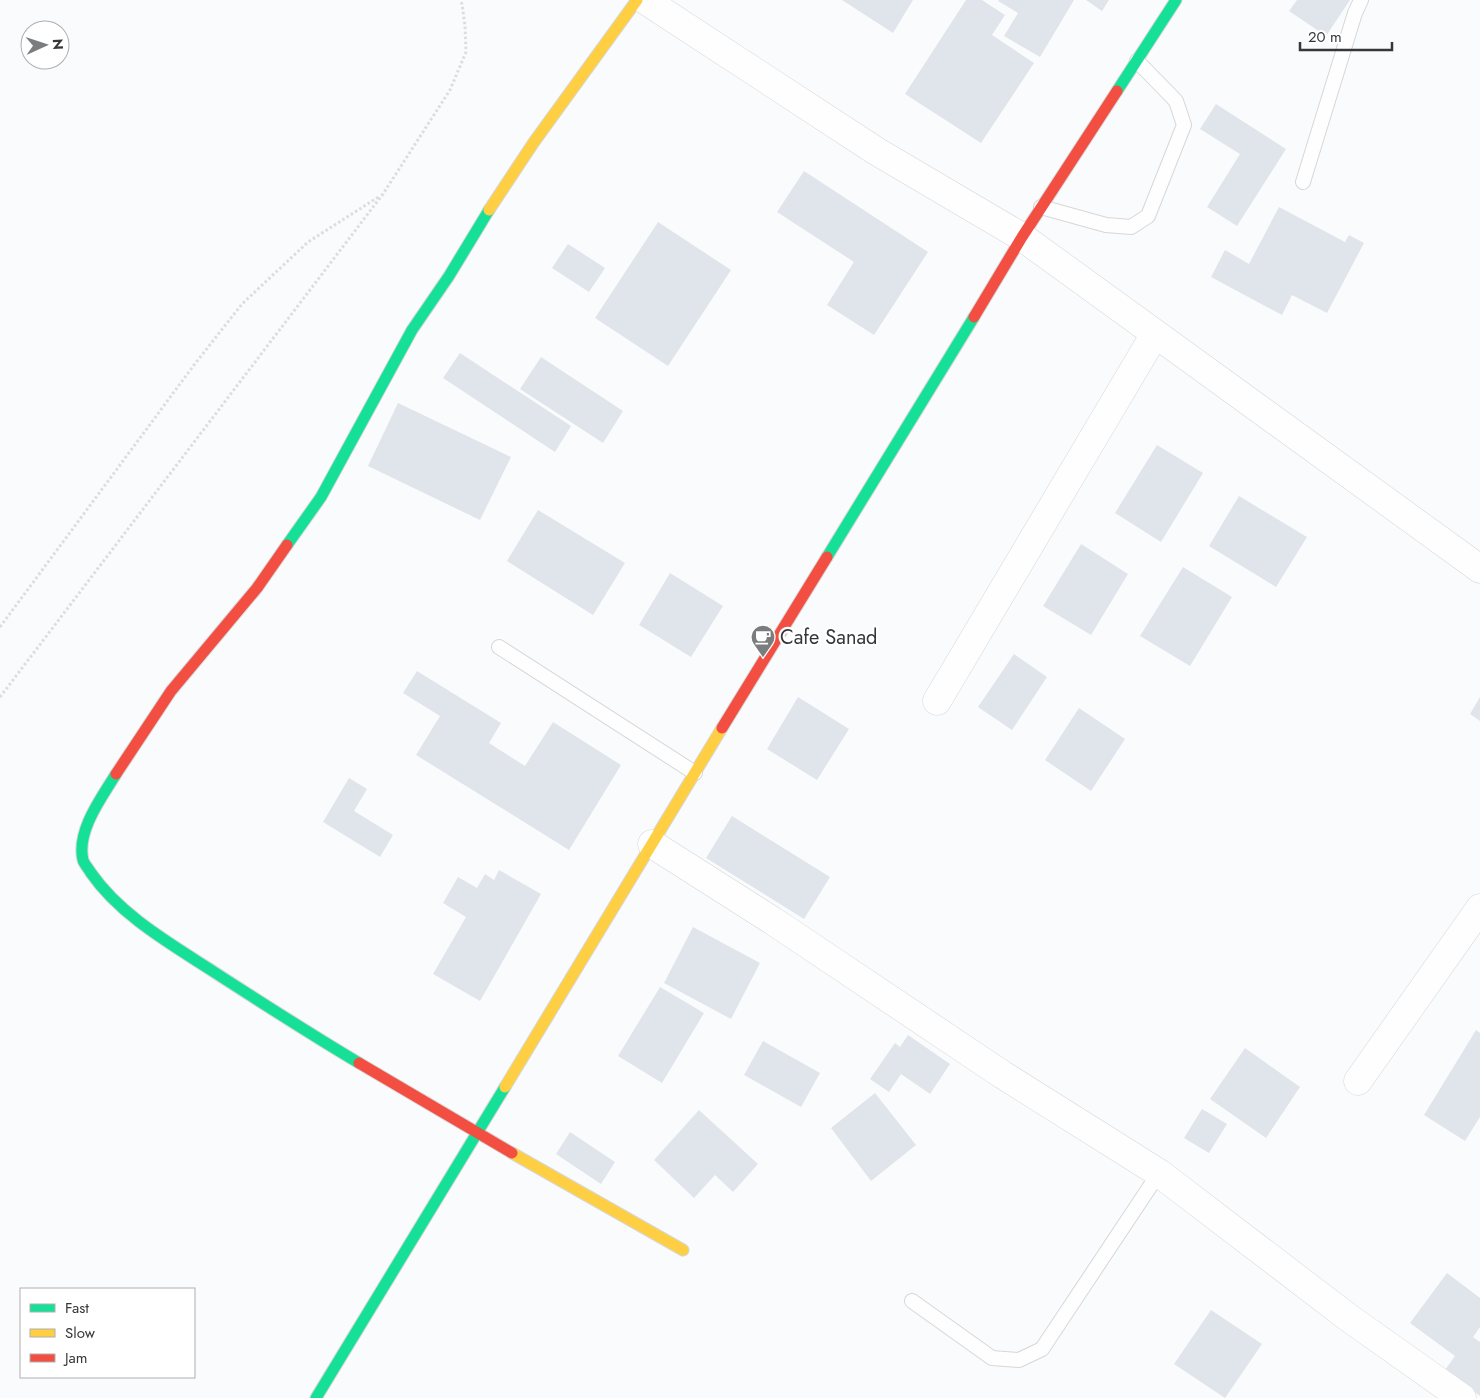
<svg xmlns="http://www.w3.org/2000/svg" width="1480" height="1398" font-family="Jost,sans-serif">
<rect width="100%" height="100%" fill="#fafbfd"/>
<path fill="#e0e5eb" d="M842,0H913L893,33Z
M966,0H982L1005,15L992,35L1034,63L981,143L905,94Z
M999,0H1074L1040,57L1004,36L1018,13L998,1Z
M1086,0H1109L1102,11Z
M1297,0H1350L1326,36L1289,11Z
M1216,104L1286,149L1237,226L1207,207L1240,154L1200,129Z
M804,171L928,252L874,335L827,305L854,262L777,212Z
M1279,207L1345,242L1349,235L1364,243L1327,313L1292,295L1282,315L1211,277L1225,250L1249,264Z
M658,222L731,270L668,366L595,318Z
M568,244L605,268L589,292L552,268Z
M460,353L571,426L555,452L443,378Z
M541,357L623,411L603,443L520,389Z
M398,403L511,457L480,520L368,466Z
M1157,445L1203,473L1161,542L1115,513Z
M1239,496L1307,537L1276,587L1209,546Z
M538,510L625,563L593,615L507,561Z
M1081,544L1128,574L1091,635L1043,606Z
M1183,567L1232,597L1190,666L1140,636Z
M670,573L723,606L691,657L639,625Z
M1014,654L1047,677L1012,730L978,707Z
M417,671L501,723L489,743L525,766L553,722L621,765L569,850L416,755L440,716L403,693Z
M798,697L849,729L817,780L767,749Z
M1480,697V721L1470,714Z
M1079,708L1125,739L1091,791L1045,760Z
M349,778L367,789L354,811L393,835L380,857L323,822Z
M732,816L830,877L804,919L706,858Z
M499,870L541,894L480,1001L433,974L466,917L443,903L458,877L477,888L485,874L494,880Z
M693,927L760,963L731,1019L664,983Z
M660,987L704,1013L662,1083L618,1056Z
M1476,1030L1480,1033V1117L1465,1141L1424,1115Z
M908,1035L950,1064L930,1094L901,1074L889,1092L870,1079L895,1043L900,1047Z
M763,1041L820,1073L801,1107L744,1075Z
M1245,1048L1300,1087L1266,1138L1210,1099Z
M875,1093L916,1145L871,1181L831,1128Z
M1202,1109L1227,1124L1209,1153L1184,1138Z
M699,1110L758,1164L733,1192L715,1175L694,1198L654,1160Z
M570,1132L615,1162L601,1184L556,1154Z
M1447,1273L1480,1298V1327L1473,1337L1480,1342V1396L1445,1370L1455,1356L1410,1323Z
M1211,1310L1262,1344L1225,1398L1174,1364Z"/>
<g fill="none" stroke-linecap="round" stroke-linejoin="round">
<defs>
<path id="lane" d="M1303,182L1355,13L1361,0
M1041,207L1106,225L1131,227L1148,216L1184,125L1176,101L1137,61
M499,647L695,773
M912,1301L992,1358L1019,1360L1042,1349L1159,1173"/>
<path id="street" d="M645,0L876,151L1022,237L1480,569
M937,701L1155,334
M652,844L773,921L1003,1075L1159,1173L1349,1318L1462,1398
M1358,1081L1480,908"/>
<path id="fast" d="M1117,91L1176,0
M287,545L321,497L412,330L449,276L489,210
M827,557L974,317
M116,774C102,797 76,831 83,860C84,864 89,869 91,873C121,916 171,944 214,972C262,1003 310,1034 359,1063
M316,1398L505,1087"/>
<path id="slow" d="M489,210L534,142L637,0
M505,1087L722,728
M512,1153L683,1250"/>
<path id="jam" d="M974,317L1022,237L1117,91
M722,728L827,557
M116,774L171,691L257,588L287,545
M359,1063L512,1153"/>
</defs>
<use href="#lane" stroke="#d6d7d8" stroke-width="16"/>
<use href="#street" stroke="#d6d7d8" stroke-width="29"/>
<use href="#fast" stroke="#d6d7d8" stroke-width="13"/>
<use href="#slow" stroke="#d6d7d8" stroke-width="13"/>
<use href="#jam" stroke="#d6d7d8" stroke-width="13"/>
<path stroke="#ddddde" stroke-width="3" stroke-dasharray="2.5 2.5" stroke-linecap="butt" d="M0,627L194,365L242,304L308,242L380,196
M0,697L383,194L450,90L466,52L465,26L462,4L460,0"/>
<use href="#lane" stroke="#fefeff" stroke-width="14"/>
<use href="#street" stroke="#fefeff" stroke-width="28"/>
<use href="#fast" stroke="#16e098" stroke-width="11"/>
<use href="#slow" stroke="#ffcf43" stroke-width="11"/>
<use href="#jam" stroke="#f24e42" stroke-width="11"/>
</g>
<defs>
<symbol id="cafe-pin" viewBox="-11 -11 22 30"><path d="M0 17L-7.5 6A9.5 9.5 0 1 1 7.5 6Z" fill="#7b7c7d" stroke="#fff"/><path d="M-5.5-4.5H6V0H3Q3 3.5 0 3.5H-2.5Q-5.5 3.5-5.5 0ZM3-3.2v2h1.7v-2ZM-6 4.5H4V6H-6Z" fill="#fff"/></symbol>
</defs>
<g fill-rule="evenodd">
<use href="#cafe-pin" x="749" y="623" width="28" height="38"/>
</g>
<g text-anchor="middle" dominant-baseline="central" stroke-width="4.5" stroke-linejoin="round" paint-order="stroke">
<g font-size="20" fill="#363738" stroke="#fff" text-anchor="start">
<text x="780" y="637">Cafe Sanad</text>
</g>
</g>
<rect x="20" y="1288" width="175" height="90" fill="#ffffff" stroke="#afafaf"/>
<rect x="30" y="1304" width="25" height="8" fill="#16e098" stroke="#afafaf"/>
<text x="65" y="1313" font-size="15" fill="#363738">Fast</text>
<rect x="30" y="1329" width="25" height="8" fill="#ffcf43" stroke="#afafaf"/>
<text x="65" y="1338" font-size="15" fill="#363738">Slow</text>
<rect x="30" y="1354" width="25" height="8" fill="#f24e42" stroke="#afafaf"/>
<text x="65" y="1363" font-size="15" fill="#363738">Jam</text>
<g transform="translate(45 45) rotate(87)"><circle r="24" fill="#ffffff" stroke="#afafaf"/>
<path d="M0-4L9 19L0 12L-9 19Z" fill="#7b7c7d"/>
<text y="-8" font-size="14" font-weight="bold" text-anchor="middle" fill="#363738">N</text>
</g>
<path d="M1300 42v8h92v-8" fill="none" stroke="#363738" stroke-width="2.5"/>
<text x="1308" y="42" font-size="15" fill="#363738" stroke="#ffffff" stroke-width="4" paint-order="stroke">20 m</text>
</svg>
